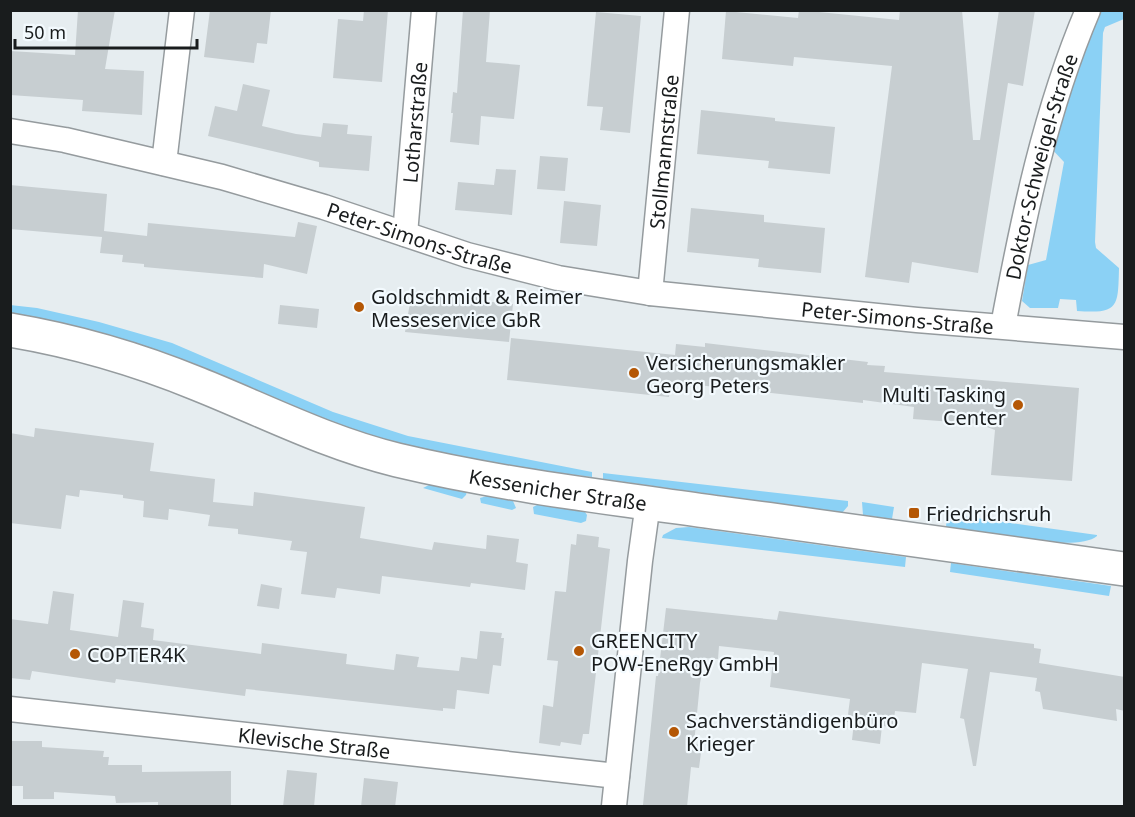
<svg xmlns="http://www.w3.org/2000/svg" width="1135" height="817" font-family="'Noto Sans',sans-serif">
<rect width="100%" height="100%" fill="#e6edf0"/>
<path fill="#8bd1f5" d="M1098,11H1124V19L1105,27L1103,33L1095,242L1096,248L1119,268C1118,307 1119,314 1077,311L1076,300L1060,299L1058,308H1030L1022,301L1028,265L1046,260L1064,162L1049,146Z
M10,305L37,308L99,322L172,343L333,412L408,436L592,472V477L493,465L411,451L11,318Z
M603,473L848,501V506L842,513L838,512L603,479Z
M433,483L467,491L466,495L462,499L423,488Z
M487,496L513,501L516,508L512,510L481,503L480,498Z
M862,502L894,507L892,519L863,515Z
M539,504L585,512L587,515L586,521L581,523L534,514L533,507Z
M947,514L1097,535V536C1076,554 976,531 946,527Z
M689,527L906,557L905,567L662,538L663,535L676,528Z
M951,563L1111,586L1109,596L950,572Z"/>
<path fill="#c7ced1" d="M78,10H115L105,69L144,71L142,115L82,111L83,100L10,95V51L75,55Z
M210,10H271L267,44L257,43L254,63L204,57Z
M364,10H388L382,82L333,78L338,19L363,21Z
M463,10H490L486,62L520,65L514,119L481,116L479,145L450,142L453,113H451L453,92L457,93Z
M799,10L899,20L900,10H962L973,140H980L999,10H1035L1023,86L1008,83L978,273L912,262L909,283L865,277L892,66L794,57L793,66L722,59L726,11L798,18Z
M596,12L641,16L630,133L600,130L603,107L587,106Z
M243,84L270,90L262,126L296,134L321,137L323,123L348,125L347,134L372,136L369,171L319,167V162L208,136L215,106L237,111Z
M701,110L775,118V121L835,127L830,174L768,168L769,161L697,154Z
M540,156L568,158L565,191L537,189Z
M496,169L516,170L512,215L455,210L458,182L494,185Z
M10,185L107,194L104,231L147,236L148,223L295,237L298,222L317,226L307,274L264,264L263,278L144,267V264L122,262L123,255L100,253L102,237L10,229Z
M564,201L601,205L597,246L560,243Z
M691,208L764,215V222L825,228L821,273L758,267L759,259L687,252Z
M412,291L484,298L483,301L513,304L509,342L405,332Z
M280,305L319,309L317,328L278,324Z
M511,338L675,355L676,344L705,347V343L868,362L867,365L885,366L884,372L1079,388L1072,481L991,475L995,430L979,424L913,419L914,407L863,400V403L670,382L669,397L507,380Z
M35,428L154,443L150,471L215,479L213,502L253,506L254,492L365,507L360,538L432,550L434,542L486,549L487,535L519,539L516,562L528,564L525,590L471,583L470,587L382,576L380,594L337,588L335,598L301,594L307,552L290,550L292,541L238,534V529L208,526L210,515L169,509L168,520L143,517L144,501L123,498V495L80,490L79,497L66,495L61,529L10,523V433L34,437Z
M577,534L599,537L598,547L610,549L589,734H583L581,745L561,742L560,746L539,743L543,705L553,707L558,661L547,660L555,591L566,592L571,544L576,545Z
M261,584L282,588L279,609L257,606Z
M53,591L74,594L70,630L118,637L123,600L144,603L141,627L154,629L153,640L261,654L262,643L347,654L346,664L394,670L396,654L419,657L417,667L459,671L461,657L477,659L480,631L502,633L501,638H504L501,666L493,665L489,694L457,690L455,709L443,708V711L246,689L245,696L116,679L115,683L32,671L30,680L10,678V619L48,624Z
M666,608L777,620L779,611L1034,644V648L1041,649L1039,663L1125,677V711L1116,709L1117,721L1043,709L1040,692L1035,691L1037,678L990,672L976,766H973L964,719L960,718L968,669L922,663L916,713L895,711L893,727L882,726L880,744L852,740L854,722H847L850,699L770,687L774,652L719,646L718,659L705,658L700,683L694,744L702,745L699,768L691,767L687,807L643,805L656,676H658Z
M12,741H42V747L104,751L103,757H109L108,765H142V772L231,771V807H158V802L116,803L115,796L54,792V799H23V786H12Z
M287,770L317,773L314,807H283Z
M364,778L398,782L395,807H361Z"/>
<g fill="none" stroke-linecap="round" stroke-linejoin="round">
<defs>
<g id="minor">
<path id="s1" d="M10,131L65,140L222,177L324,207L467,255L558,278L650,293L917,320L1124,337"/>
<path d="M164,163L182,10"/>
<path id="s2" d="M405,234L424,10"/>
<path id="s3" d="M650,293L677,10"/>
<path id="s4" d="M1003,326C1023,219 1045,111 1088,10"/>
<path id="s5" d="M10,709L617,776"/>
<path d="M614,806L640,561L648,503"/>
</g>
<g id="secondary">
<path id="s6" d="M10,330C75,341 137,359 198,384C263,410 327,443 397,460C502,485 612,498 720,513C855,531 990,550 1124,569"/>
</g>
</defs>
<use href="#minor" stroke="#959b9e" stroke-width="27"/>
<use href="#secondary" stroke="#959b9e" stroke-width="36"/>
<use href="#minor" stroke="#fff" stroke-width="24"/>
<use href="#secondary" stroke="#fff" stroke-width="33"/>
</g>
<g fill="#b45705" stroke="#f3fafe" stroke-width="2">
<circle cx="359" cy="307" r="6"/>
<circle cx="634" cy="373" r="6"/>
<circle cx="1018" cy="405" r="6"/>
<rect x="908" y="507" width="12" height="12" rx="3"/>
<circle cx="579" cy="651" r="6"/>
<circle cx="75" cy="654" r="6"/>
<circle cx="674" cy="732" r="6"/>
</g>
<g text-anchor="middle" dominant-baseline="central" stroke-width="4.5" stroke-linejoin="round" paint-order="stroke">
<g font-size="20" fill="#191c1d" stroke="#f3fafe">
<text stroke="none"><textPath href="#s2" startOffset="112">Lotharstraße</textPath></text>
<text stroke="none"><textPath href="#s3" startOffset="142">Stollmannstraße</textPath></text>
<text stroke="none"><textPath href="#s4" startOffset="164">Doktor-Schweigel-Straße</textPath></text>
<text stroke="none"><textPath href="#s1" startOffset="424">Peter-Simons-Straße</textPath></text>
<text stroke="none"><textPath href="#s1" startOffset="910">Peter-Simons-Straße</textPath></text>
<text stroke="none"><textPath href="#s6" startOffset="573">Kessenicher Straße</textPath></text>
<text stroke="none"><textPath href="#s5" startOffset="306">Klevische Straße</textPath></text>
</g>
<g font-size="20" fill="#191c1d" stroke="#f3fafe" text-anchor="start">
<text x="371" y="296">Goldschmidt &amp; Reimer<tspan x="371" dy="23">Messeservice GbR</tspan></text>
<text x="646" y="362">Versicherungsmakler<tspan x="646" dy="23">Georg Peters</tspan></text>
<text x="1006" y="394" text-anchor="end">Multi Tasking<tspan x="1006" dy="23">Center</tspan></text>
<text x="926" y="513">Friedrichsruh</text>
<text x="591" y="640">GREENCITY<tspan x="591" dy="23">POW-EneRgy GmbH</tspan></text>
<text x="87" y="654">COPTER4K</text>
<text x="686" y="720">Sachverständigenbüro<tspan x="686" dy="23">Krieger</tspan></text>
</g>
</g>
<rect width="1135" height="817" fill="none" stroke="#191c1d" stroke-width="24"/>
<path d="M15 39v9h182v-9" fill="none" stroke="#191c1d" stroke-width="3"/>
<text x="24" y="39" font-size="18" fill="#191c1d" stroke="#f3fafe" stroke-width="4.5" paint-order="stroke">50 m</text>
</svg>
